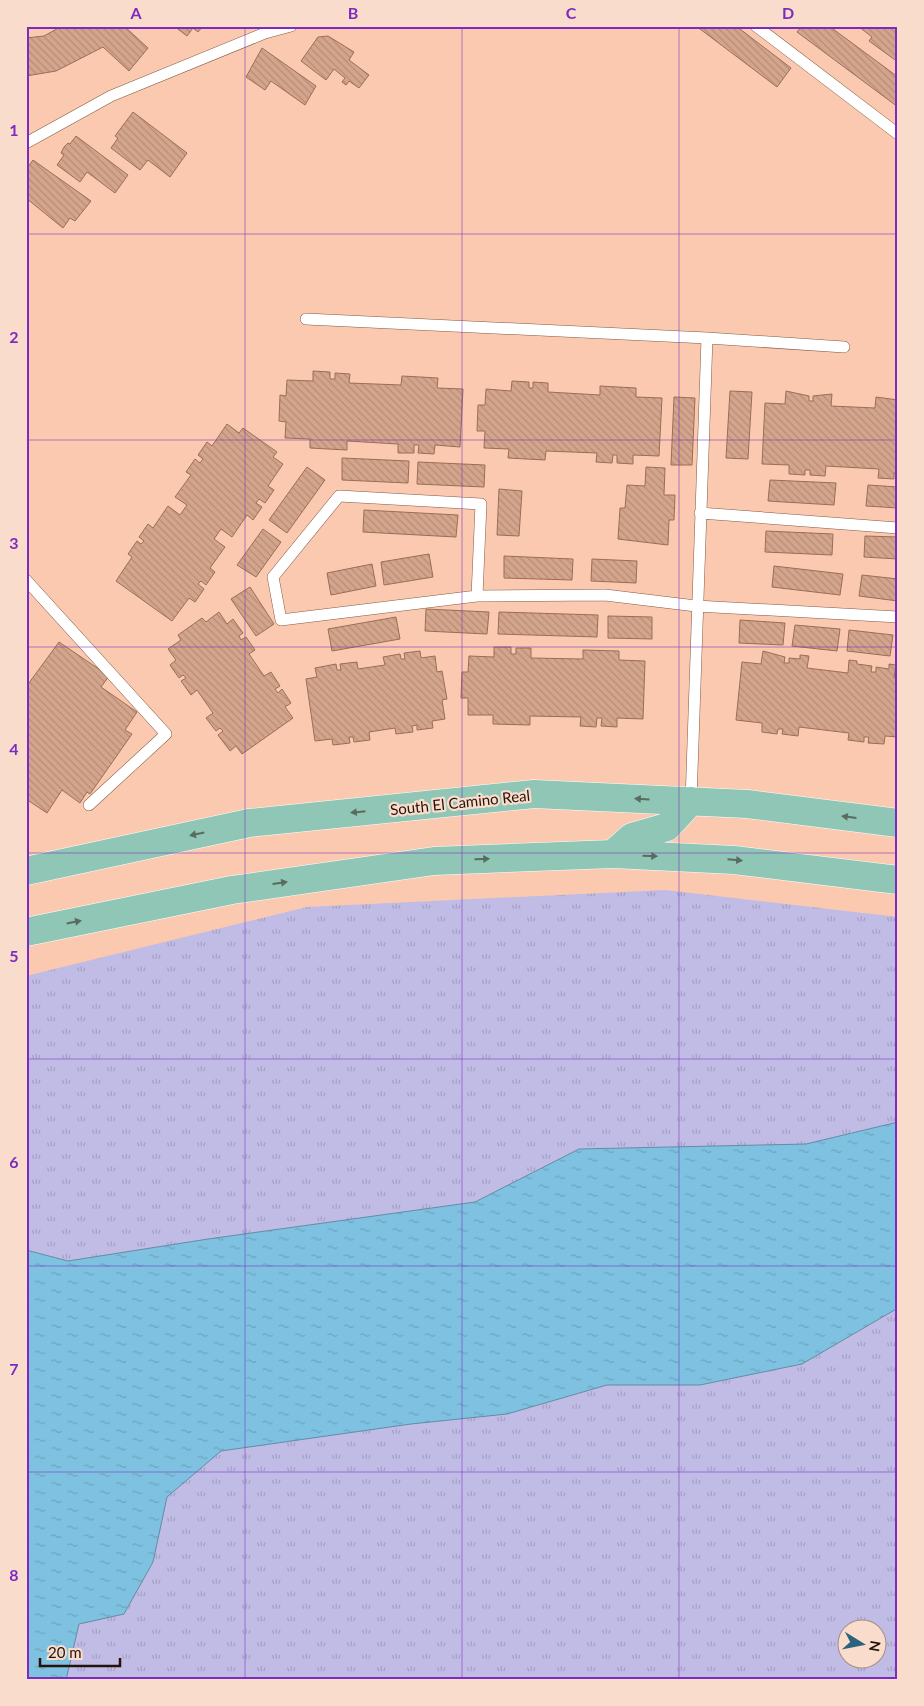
<svg xmlns="http://www.w3.org/2000/svg" width="924" height="1706" font-family="Lato,sans-serif">
<defs>
<pattern id="grass-tufts" width="24" height="20" patternUnits="userSpaceOnUse" patternTransform="scale(1.25)"><rect width="24" height="20" fill="#c0bce6"/><path d="M3 7l-1-3M5 7V3M7 7l1-3M15 17l-1-3M17 17v-4M19 17l1-3" fill="none" stroke="#a5a1c4"/></pattern>
<pattern id="water-ripples" width="26" height="14" patternUnits="userSpaceOnUse" patternTransform="scale(1.25)"><rect width="26" height="14" fill="#7ec1e0"/><path d="M2 4q2-2 4 0t4 0M15 11q2-2 4 0t4 0" fill="none" stroke="#6da5bf"/></pattern>
<pattern id="building-back-hatch" width="6" height="6" patternUnits="userSpaceOnUse" patternTransform="scale(1.25)"><rect width="6" height="6" fill="#d4a58c"/><path d="M-1 5l2 2M0 0l6 6M5-1l2 2" fill="none" stroke="#b68d77"/></pattern>
</defs>
<rect width="100%" height="100%" fill="#fac9b0"/>
<path fill="url(#grass-tufts)" fill-rule="evenodd" d="M665,890L898,917V1680H26V976L307,907ZM846,1628H876V1658H846Z"/>
<path fill="url(#water-ripples)" stroke="#638da0" d="M898,1122V1308L802,1364L700,1385H607L507,1414L411,1424L221,1451L167,1497L153,1562L124,1614L79,1624L66,1680H26V1250L68,1261L208,1239L475,1202L579,1149L806,1144Z"/>
<path fill="url(#building-back-hatch)" stroke="#9a6e56" d="M62,26H124L148,48L129,71L103,47L56,71L26,76V38L44,36Z
M174,26H203L198,32L193,28L187,36Z
M696,26H736L791,68L777,87Z
M802,26H829L898,77V107L797,32Z
M858,26H898V62L869,41L872,37Z
M328,36L354,52L349,60L369,75L359,88L349,81L346,85L342,82L345,78L334,69L326,80L301,61L318,37Z
M262,48L316,86L305,105L271,81L265,90L246,77Z
M133,112L187,153L170,177L148,160L140,170L111,148L118,138L115,136Z
M76,136L128,175L115,193L87,172L80,182L57,165L64,155L61,153L64,147L68,143L70,144Z
M33,160L91,201L75,221L70,218L63,228L26,198V170Z
M313,371L330,372V379H335V373L350,374L349,383L401,385L402,376L438,378L437,388L463,389L460,447L435,445L434,454L418,453L419,445H414V453H398V444L347,441V450L310,448V439L285,438L286,422L279,421L280,395L286,396L287,380L313,381Z
M512,381L529,382V388H533V382L548,383V392L600,395V386L636,388V397L662,398L659,456L633,455V464L617,463V455H613L612,463L596,462L597,453L546,451L545,460L508,458L509,449L484,448L485,431H477L478,405H485L486,389L511,391Z
M730,391L752,392L748,459L726,458Z
M786,391L809,396V401H813V396L832,394L831,406L875,408L876,397L898,400V473H894V479L878,478L879,469L826,466L825,476L810,475V470H805V475L789,474V465L762,464L765,403L785,404Z
M674,397L695,398L692,465H671Z
M227,424L239,433L243,428L277,452L273,457L283,464L268,486L274,490L265,503L259,499L256,503L262,507L253,520L247,515L232,537L221,529L214,539L225,547L210,568L215,572L206,585L201,581L198,584L204,589L195,602L189,598L172,621L116,581L132,557L128,554L137,541L141,544L144,541L139,537L148,524L153,528L168,506L180,515L187,505L175,497L191,475L186,472L195,459L200,463L203,459L198,455L207,442L212,446Z
M342,458L409,461L408,483L342,480Z
M418,462L485,465L484,487L417,484Z
M307,467L325,480L287,533L269,520Z
M646,467L665,468L664,495H675L674,520H669L668,545L618,539L620,508H625L627,485L645,486Z
M770,480L836,483L834,505L768,501Z
M868,485L898,487V508L866,506Z
M499,489L522,491L519,536L497,535Z
M364,510L458,515L456,537L363,532Z
M263,529L281,542L256,577L237,565Z
M766,531L833,534L832,555L765,552Z
M865,536L898,537V559L864,557Z
M429,554L433,577L384,585L381,562Z
M504,556L573,559L572,580L504,578Z
M592,559L637,561L636,583L591,581Z
M372,564L376,586L331,595L327,573Z
M774,566L843,574L840,595L772,587Z
M862,575L898,579V601L859,596Z
M250,587L274,624L256,636L231,599Z
M426,609L489,612L487,634L425,631Z
M219,612L227,624L233,619L243,633L239,636L241,640L246,637L255,650L249,654L264,676L271,672L280,686L275,689L278,693L282,689L291,703L285,707L293,718L242,754L236,746L230,751L218,735L223,731L220,728L216,731L206,718L213,713L197,690L191,695L181,681L186,678L183,675L179,678L170,665L176,660L168,649L181,640L178,635L202,618L206,622Z
M499,612L598,615L597,637L498,634Z
M608,616L652,617V639L608,638Z
M396,617L400,639L332,651L328,629Z
M740,620L785,623L783,645L739,643Z
M795,625L840,629L837,651L792,646Z
M849,630L893,635L890,656L847,651Z
M59,642L109,676L101,687L137,712L125,730L132,734L90,794L87,792L80,803L62,790L47,813L26,799V687Z
M494,647H511V654H516V648H531V658L583,659V650L619,651V660L645,661L643,719L617,718V727L601,726L602,718H597L596,727L580,726L581,717L530,716V725L493,724V715H468V698H461L462,672H468L469,656L494,657Z
M420,651L421,658L435,656L437,672L442,671L447,699L442,700L445,719L432,721L433,728L417,730V725L412,726L413,732L396,734L395,728L369,732L370,740L354,742L353,737H349L350,743L333,745L332,739L315,741L306,679L317,677L315,668L336,664L337,670H341L340,664L357,662L358,669L385,665L383,657L400,654L401,659H405L404,653Z
M763,651L785,657L784,663H789V658L800,659V655L809,656L807,668L848,673L849,660L857,661V664L872,666L871,672H876V667L889,669V664L896,665L894,678H898V737L885,736L884,744L868,743L869,737H864V742L848,740L849,733L799,727L798,736L782,734L783,729H778L777,734L762,732V723L736,720L742,662L761,664Z"/>
<g fill="none" stroke-linecap="round" stroke-linejoin="round">
<defs>
<path id="service" d="M756,26L898,134
M26,143L111,96L265,33L291,26
M306,319L707,338L844,347
M339,496L481,504L477,596L281,620L273,577Z
M700,513L898,528
M26,580L166,734L89,805
M477,596L605,595L696,606L898,617
M691,801L707,338"/>
<path id="primary" d="M613,854L632,837L667,827L691,801
M26,871L249,823L534,794L747,804L898,823
M26,932L232,890L434,861L613,854L734,860L898,880"/>
</defs>
<use href="#service" stroke="#845a43" stroke-width="12"/>
<use href="#primary" stroke="#fff" stroke-width="29"/>
<use href="#service" stroke="#fff" stroke-width="11"/>
<use href="#primary" stroke="#8fc6b5" stroke-width="28"/>
</g>
<defs><path id="oneway-solid" d="M-6-.8H1V-3.2L6.5 0L1 3.2V.8H-6Z" transform="scale(1.25)"/></defs>
<g fill="#5a6c60">
<use href="#oneway-solid" transform="translate(642 799) rotate(-177)"/>
<use href="#oneway-solid" transform="translate(358 812) rotate(174)"/>
<use href="#oneway-solid" transform="translate(849 817) rotate(-173)"/>
<use href="#oneway-solid" transform="translate(197 834) rotate(168)"/>
<use href="#oneway-solid" transform="translate(650 856) rotate(2)"/>
<use href="#oneway-solid" transform="translate(482 859) rotate(-2)"/>
<use href="#oneway-solid" transform="translate(735 860) rotate(5)"/>
<use href="#oneway-solid" transform="translate(280 883) rotate(-8)"/>
<use href="#oneway-solid" transform="translate(74 922) rotate(-11)"/>
</g>
<path fill="none" stroke="#7b2cbf" stroke-width="1" stroke-opacity="0.55" d="M245,26V1680M462,26V1680M679,26V1680M26,234H898M26,440H898M26,647H898M26,853H898M26,1059H898M26,1266H898M26,1472H898"/>
<g text-anchor="middle" dominant-baseline="central" stroke-width="4.5" stroke-linejoin="round" paint-order="stroke">
<g font-size="15" fill="#24130a" stroke="#fadccc">
<text transform="translate(460 802) rotate(-6)">South El Camino Real</text>
</g>
</g>
<rect width="924" height="1706" fill="none" stroke="#fadccc" stroke-width="55"/>
<g transform="translate(862 1644) rotate(100)"><circle r="24" fill="#fadccc" stroke="#a48c7e"/>
<path d="M0-4L9 19L0 12L-9 19Z" fill="#2a647d"/>
<text y="-8" font-size="14" font-weight="bold" text-anchor="middle" fill="#24130a">N</text>
</g>
<path d="M40 1658v8h80v-8" fill="none" stroke="#24130a" stroke-width="2.5"/>
<text x="48" y="1658" font-size="15" fill="#24130a" stroke="#fadccc" stroke-width="4" paint-order="stroke">20 m</text>
<rect x="28" y="28" width="868" height="1650" fill="none" stroke="#7b2cbf" stroke-width="2"/>
<g font-size="16" text-anchor="middle" font-weight="bold" fill="#7b2cbf">
<text x="136" y="19">A</text>
<text x="353" y="19">B</text>
<text x="571" y="19">C</text>
<text x="788" y="19">D</text>
<text x="14" y="136">1</text>
<text x="14" y="343">2</text>
<text x="14" y="549">3</text>
<text x="14" y="755">4</text>
<text x="14" y="962">5</text>
<text x="14" y="1168">6</text>
<text x="14" y="1375">7</text>
<text x="14" y="1581">8</text>
</g>
</svg>
